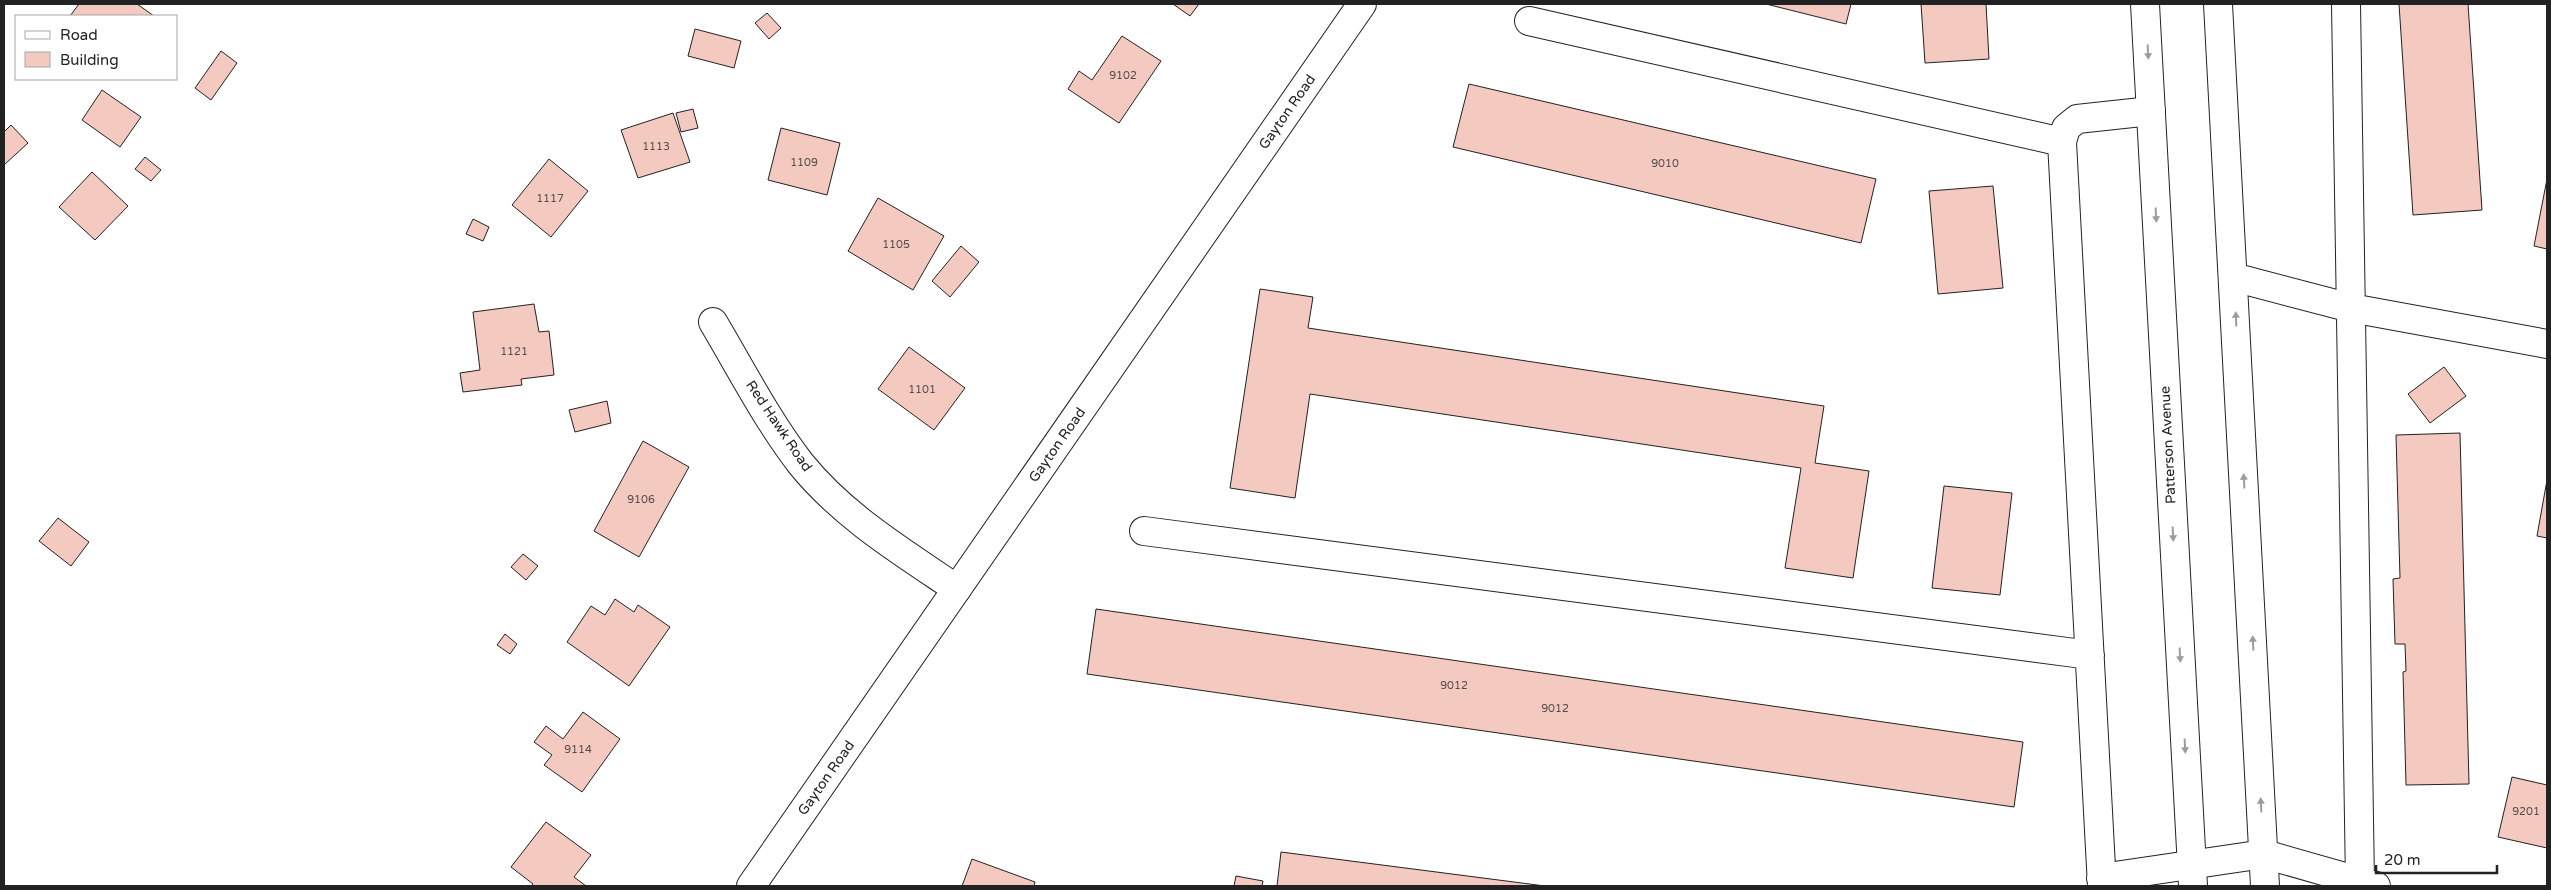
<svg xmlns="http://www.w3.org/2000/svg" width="2551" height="890" font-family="'Varela Round',sans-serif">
<rect width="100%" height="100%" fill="#fff"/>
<path fill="#f3c9c0" stroke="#222" d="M79,4H137L154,16H70Z
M1173,4H1199L1190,16Z
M1766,4H1851L1846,24Z
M1921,4H1986L1989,59L1925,63Z
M2399,4H2468L2482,210L2413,215Z
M767,13L781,28L769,39L755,23Z
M695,29L741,41L734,68L688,56Z
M1122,36L1161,61L1119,123L1068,89L1079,71L1092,80Z
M221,51L237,63L211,100L195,88Z
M1469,84L1876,179L1861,243L1453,147Z
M102,90L141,117L120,147L82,120Z
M693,109L698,128L681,132L676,113Z
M673,113L690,162L638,178L621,130Z
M11,125L28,143L4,165V132Z
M781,128L840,143L827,195L768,180Z
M145,157L161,170L151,181L135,169Z
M549,159L588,191L551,237L512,205Z
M92,172L128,206L95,240L59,207Z
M2547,179V249L2534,246Z
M1993,186L2003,288L1938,294L1929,191Z
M878,198L944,236L913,290L848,251Z
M473,219L489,227L483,241L466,234Z
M961,246L979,262L950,297L932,281Z
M1260,289L1313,297L1308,328L1824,406L1815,463L1869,471L1853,578L1785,568L1801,468L1310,394L1295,498L1230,488Z
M534,304L539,332L549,331L554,375L521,379L522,385L463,392L460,373L480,370L473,312Z
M909,347L965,388L934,430L878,389Z
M2444,367L2466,396L2430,423L2408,394Z
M607,401L611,423L575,432L569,410Z
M2460,433L2469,784L2406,785L2403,672L2406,671L2405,644H2395L2393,579L2400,578L2396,435Z
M643,441L689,467L639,557L594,531Z
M2547,480V538L2537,536Z
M1944,486L2012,493L2000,595L1932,588Z
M58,518L89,542L71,566L39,541Z
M523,554L538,566L526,580L511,567Z
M615,599L634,612L638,605L670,627L629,686L567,642L591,606L605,615Z
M1096,609L2023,742L2014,807L1087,674Z
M505,634L517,644L510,654L497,645Z
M583,712L620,739L582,792L544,765L552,755L534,742L546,726L563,739Z
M2512,777L2547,785V848L2498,837Z
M546,822L591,855L574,877L586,886H531L533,884L511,867Z
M1281,852L1545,886H1277Z
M972,859L1035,882L1034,886H962Z
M1236,876L1263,881L1262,886H1234Z"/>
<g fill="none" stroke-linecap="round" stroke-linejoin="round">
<defs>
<path id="minor" d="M2346,4L2360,882
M1529,21L2062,142
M2233,277L2351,308L2547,344
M713,322C741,369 767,420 801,464C843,516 902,552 957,589
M1144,531L2090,655
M2101,878L2264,854L2376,886
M2102,886L2062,142L2066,128L2077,119L2151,111"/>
<path id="tertiary" d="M751,886L1362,4"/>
<path id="primary" d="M2145,4L2193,886
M2218,4L2265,886"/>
</defs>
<use href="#minor" stroke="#222" stroke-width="30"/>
<use href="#tertiary" stroke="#222" stroke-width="30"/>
<use href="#primary" stroke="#222" stroke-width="30"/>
<use href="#minor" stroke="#fff" stroke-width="28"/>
<use href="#tertiary" stroke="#fff" stroke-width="28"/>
<use href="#primary" stroke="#fff" stroke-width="28"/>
</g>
<defs><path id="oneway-solid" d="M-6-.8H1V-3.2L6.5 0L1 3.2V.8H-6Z" transform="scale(1.25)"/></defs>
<g fill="#9c9c9c">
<use href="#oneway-solid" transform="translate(2148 52) rotate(87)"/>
<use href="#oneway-solid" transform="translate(2156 215) rotate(87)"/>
<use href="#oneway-solid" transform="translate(2236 319) rotate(-93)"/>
<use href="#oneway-solid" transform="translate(2244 481) rotate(-93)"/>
<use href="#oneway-solid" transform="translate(2173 534) rotate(87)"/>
<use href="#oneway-solid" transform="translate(2253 643) rotate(-93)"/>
<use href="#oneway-solid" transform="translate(2180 655) rotate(87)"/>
<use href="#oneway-solid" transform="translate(2185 746) rotate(87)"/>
<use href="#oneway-solid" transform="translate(2261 805) rotate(-93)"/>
</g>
<g text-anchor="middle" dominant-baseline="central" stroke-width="4" stroke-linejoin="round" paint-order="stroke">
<g font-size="11" fill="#564c4a">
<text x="1123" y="75">9102</text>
<text x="656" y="146">1113</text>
<text x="804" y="162">1109</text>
<text x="1665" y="163">9010</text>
<text x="550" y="198">1117</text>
<text x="896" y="244">1105</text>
<text x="514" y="351">1121</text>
<text x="922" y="389">1101</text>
<text x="641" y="499">9106</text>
<text x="1454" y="685">9012</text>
<text x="1555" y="708">9012</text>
<text x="578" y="749">9114</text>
<text x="2526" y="811">9201</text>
</g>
<g font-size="14" fill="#222" stroke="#fff">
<text transform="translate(1287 112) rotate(-55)">Gayton Road</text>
<text transform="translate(779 426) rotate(56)">Red Hawk Road</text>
<text transform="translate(1057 445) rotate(-55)">Gayton Road</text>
<text transform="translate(2168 445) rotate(-93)">Patterson Avenue</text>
<text transform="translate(826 778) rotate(-55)">Gayton Road</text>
</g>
</g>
<rect width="2551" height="890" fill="none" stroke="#222222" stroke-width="10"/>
<rect x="15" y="15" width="162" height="65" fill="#ffffff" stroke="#a7a7a7"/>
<rect x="25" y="31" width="25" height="8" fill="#ffffff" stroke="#a7a7a7"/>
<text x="60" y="40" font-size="15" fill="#222222">Road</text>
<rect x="25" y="52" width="25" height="15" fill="#f3c9c0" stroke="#a7a7a7"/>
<text x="60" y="65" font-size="15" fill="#222222">Building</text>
<path d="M2376 865v8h121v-8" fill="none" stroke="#222222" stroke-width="2.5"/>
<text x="2384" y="865" font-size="15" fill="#222222" stroke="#ffffff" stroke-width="4" paint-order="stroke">20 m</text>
</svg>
